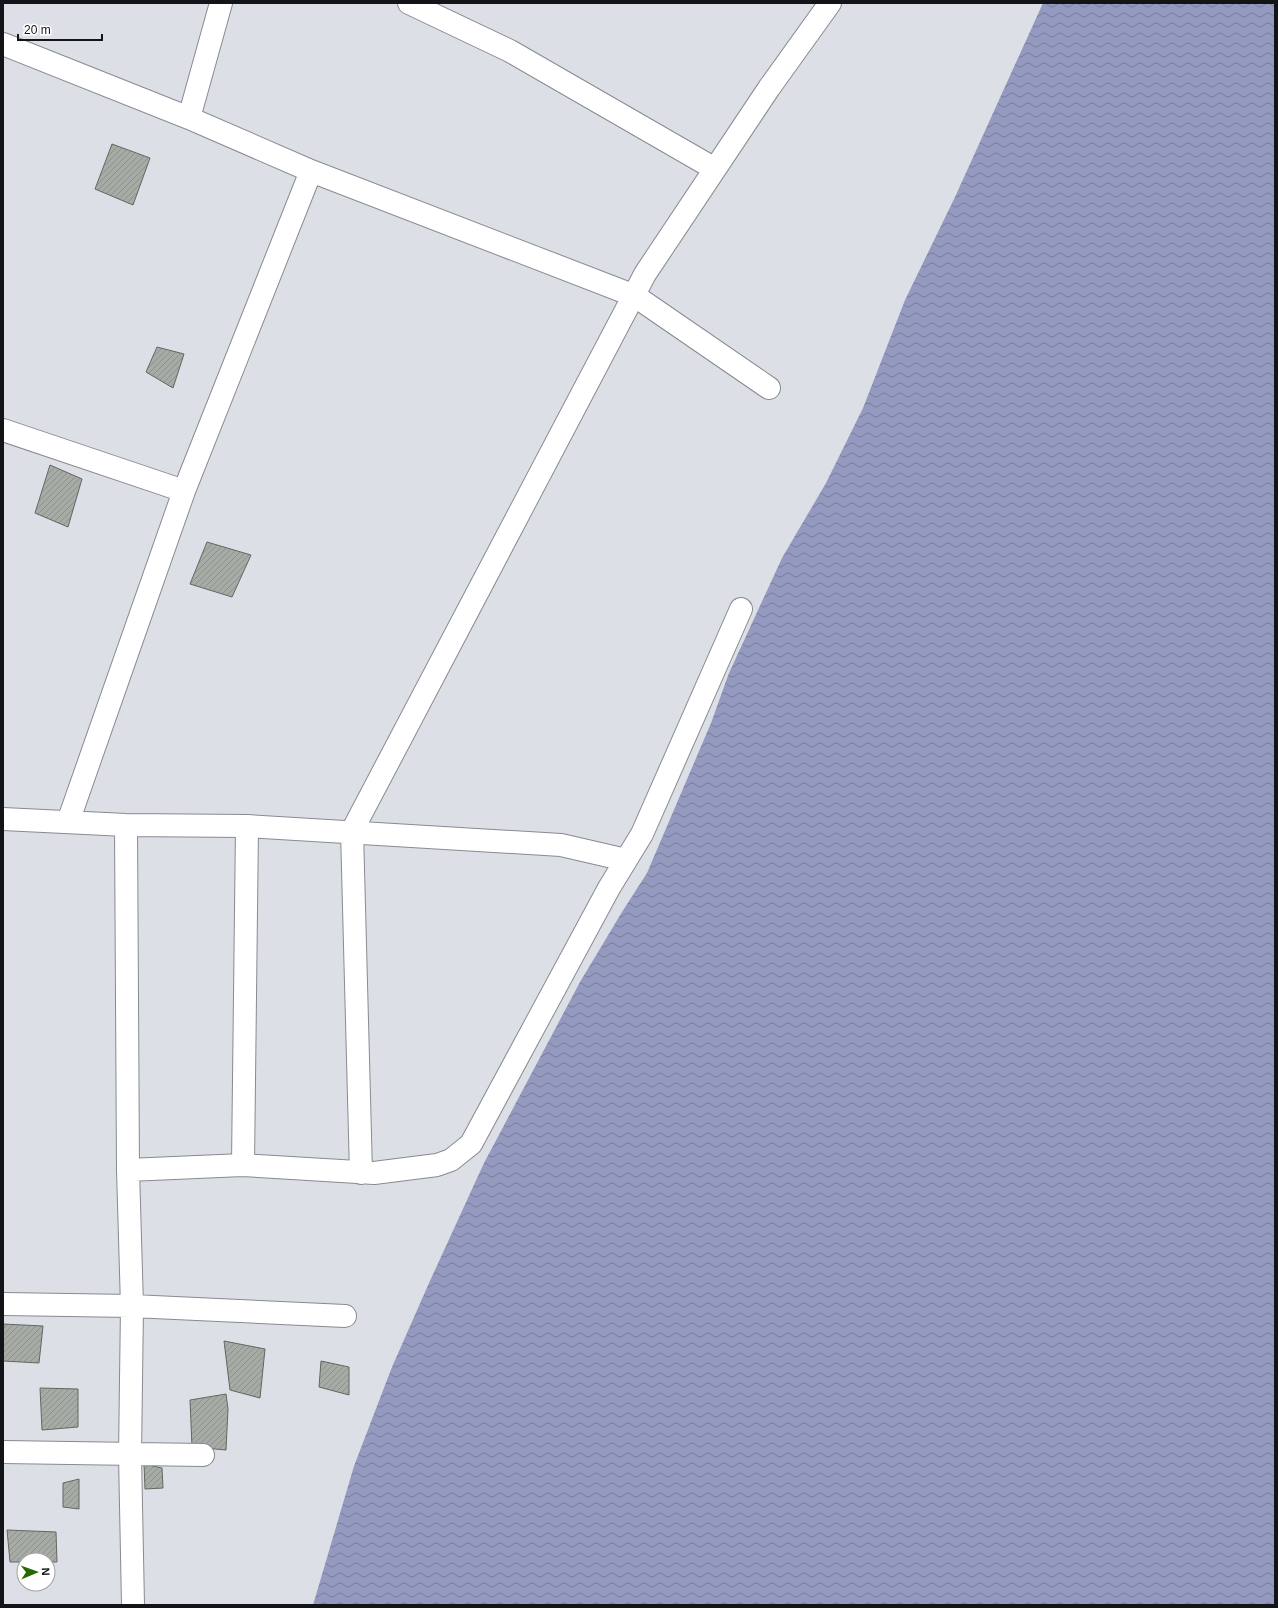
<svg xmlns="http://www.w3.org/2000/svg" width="1278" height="1608" font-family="Helvetica,sans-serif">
<defs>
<pattern id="water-waves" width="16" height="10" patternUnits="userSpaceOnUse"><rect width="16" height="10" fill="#949abf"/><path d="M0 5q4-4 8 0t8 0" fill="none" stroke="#787c9a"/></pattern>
<pattern id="building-hatch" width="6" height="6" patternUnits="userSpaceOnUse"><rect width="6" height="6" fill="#a6aba5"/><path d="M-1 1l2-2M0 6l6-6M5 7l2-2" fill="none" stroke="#8e928d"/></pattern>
</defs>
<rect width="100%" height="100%" fill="#dddfe7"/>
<path fill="url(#water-waves)" d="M1043,3H1275V1605H313L354,1466L392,1367L429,1283L484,1163L580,982L622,912L647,873L711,723L729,673L782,558L826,483L863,408L905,300L955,197Z"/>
<path fill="url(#building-hatch)" stroke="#626761" d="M112,144L150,158L133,205L95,189Z
M157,347L184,354L173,388L146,372Z
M50,465L82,479L68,527L35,513Z
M207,542L251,555L232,597L190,584Z
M3,1324L43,1326L39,1363L3,1361Z
M224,1341L265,1349L260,1398L230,1390Z
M321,1361L349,1367V1395L319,1387Z
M40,1388L78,1389V1427L42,1430Z
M226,1394L228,1409L226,1450L192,1447L190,1400Z
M144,1464L162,1468L163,1488L145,1489Z
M79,1479V1509L63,1507V1483Z
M7,1530L56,1532L57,1562H48V1560H24V1562H10Z"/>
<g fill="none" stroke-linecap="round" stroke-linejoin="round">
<defs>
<path id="minor" d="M409,3L510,51L715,169
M3,44L189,118L311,171L635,296L769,388
M189,118L221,3
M3,430L184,491L311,171
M3,819L126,825L247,826L561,845L626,860
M68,822L184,491
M126,825L128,1170L132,1306L130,1455L133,1605
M243,1165L247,826
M128,1170L243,1165L374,1173L437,1165L451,1160L471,1144L609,888L642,834L741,609
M361,1173L352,831L645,274L769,88L830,3
M3,1304L132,1306L345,1316
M3,1452L203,1455"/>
</defs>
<use href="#minor" stroke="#888a91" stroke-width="24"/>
<use href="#minor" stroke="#fff" stroke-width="22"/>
</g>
<rect width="1278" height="1608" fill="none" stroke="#131417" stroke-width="8"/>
<g transform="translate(36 1572) rotate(88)"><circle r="19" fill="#ffffff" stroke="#a1a1a2"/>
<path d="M0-3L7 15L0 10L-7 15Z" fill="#256a02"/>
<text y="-6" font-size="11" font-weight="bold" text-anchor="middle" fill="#131417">N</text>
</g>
<path d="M18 34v6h84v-6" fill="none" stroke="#131417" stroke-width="2"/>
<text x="24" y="34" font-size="12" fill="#131417" stroke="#ffffff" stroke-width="3" paint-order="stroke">20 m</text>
</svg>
